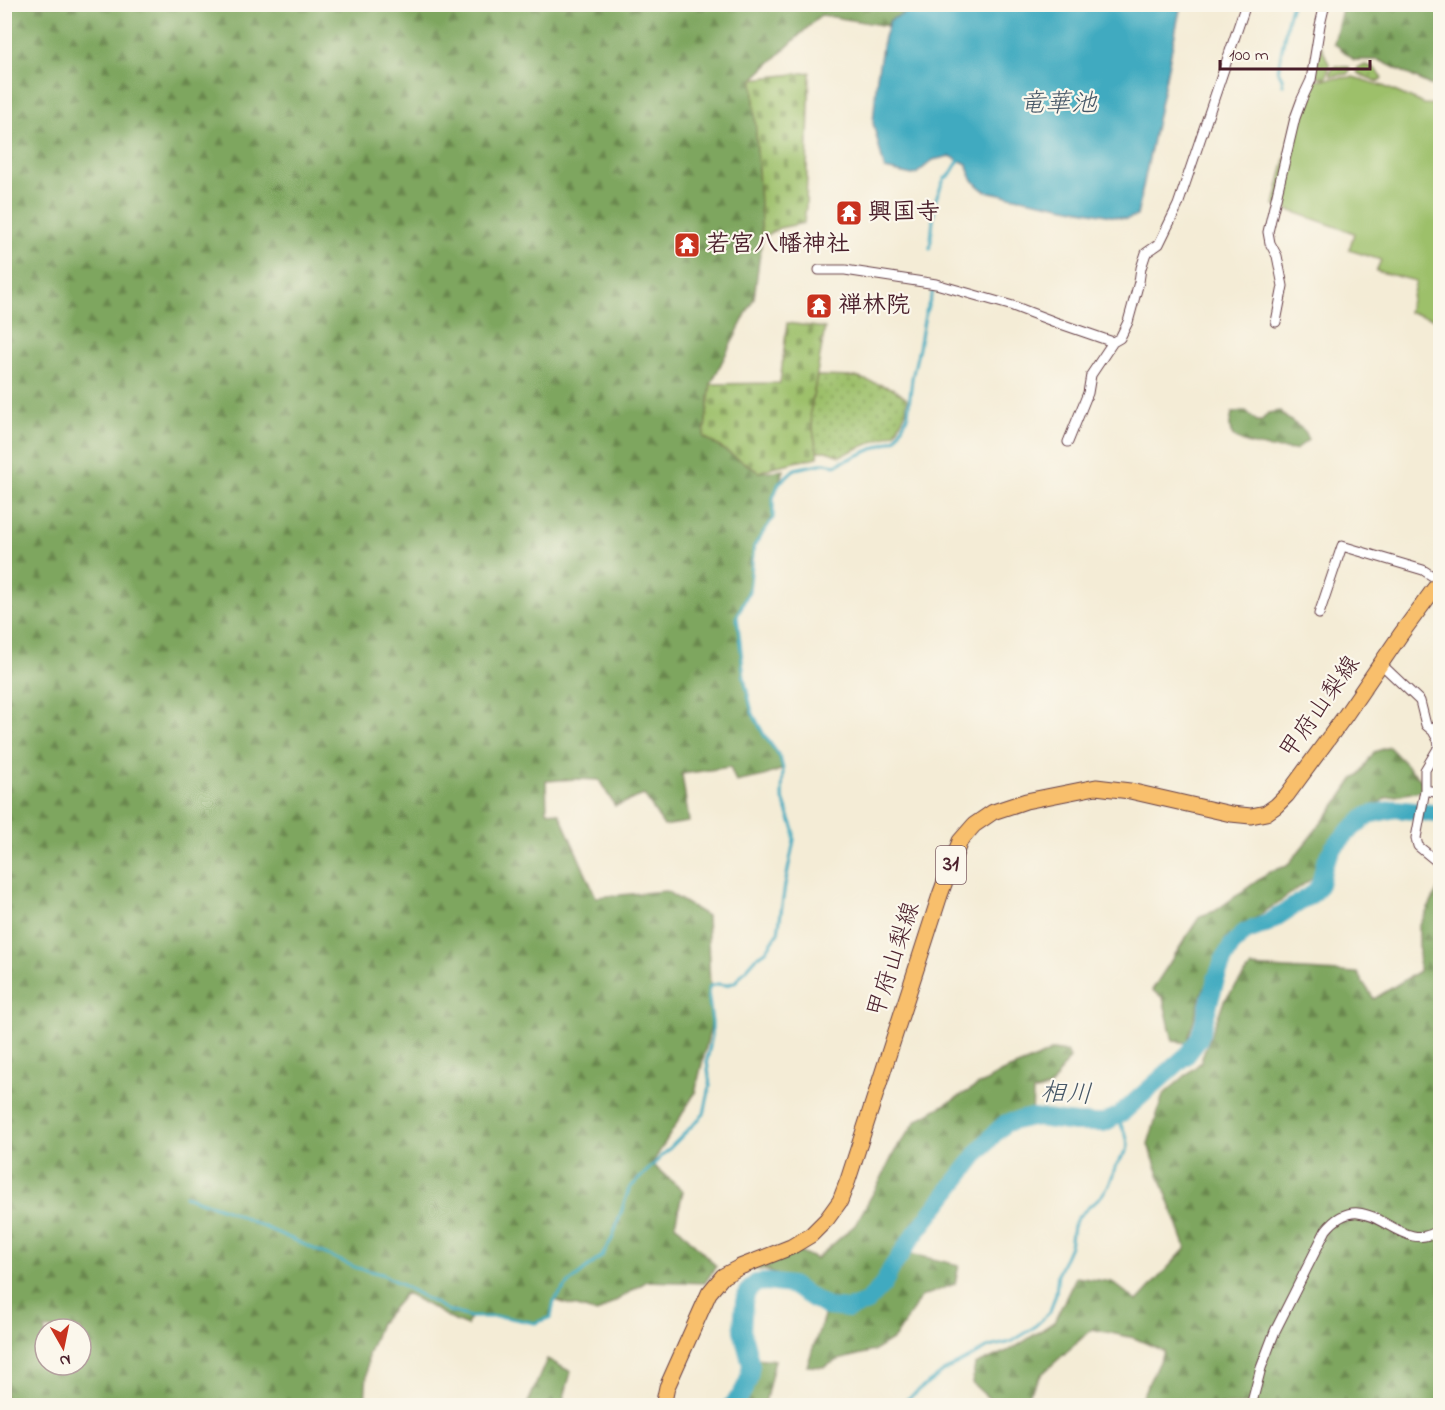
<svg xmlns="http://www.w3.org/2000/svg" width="1445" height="1410" font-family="'Indie Flower','Klee One',sans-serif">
<defs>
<pattern id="forest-firs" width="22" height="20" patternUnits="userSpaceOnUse" patternTransform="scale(1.5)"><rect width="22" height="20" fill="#7ea65e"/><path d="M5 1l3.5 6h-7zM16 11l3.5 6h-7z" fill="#69874e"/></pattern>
<pattern id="cemetery-stones" width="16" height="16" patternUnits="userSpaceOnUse" patternTransform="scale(1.5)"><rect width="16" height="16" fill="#9dc06a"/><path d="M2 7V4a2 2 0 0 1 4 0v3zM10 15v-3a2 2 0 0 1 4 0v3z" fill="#829b57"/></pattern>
<pattern id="park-dots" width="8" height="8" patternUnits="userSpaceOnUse" patternTransform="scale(1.5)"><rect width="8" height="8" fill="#9dc06a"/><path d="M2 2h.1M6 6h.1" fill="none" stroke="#829b57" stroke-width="1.8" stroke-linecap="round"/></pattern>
</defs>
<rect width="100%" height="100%" fill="#fbf7ec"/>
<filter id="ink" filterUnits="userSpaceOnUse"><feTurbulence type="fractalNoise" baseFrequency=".0167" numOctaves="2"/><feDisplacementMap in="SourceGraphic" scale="12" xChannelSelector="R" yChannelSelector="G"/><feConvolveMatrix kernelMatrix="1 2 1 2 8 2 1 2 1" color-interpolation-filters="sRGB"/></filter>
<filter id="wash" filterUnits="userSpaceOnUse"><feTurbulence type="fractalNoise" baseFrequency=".008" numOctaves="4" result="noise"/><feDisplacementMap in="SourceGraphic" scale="24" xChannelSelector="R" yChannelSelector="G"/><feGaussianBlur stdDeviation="1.35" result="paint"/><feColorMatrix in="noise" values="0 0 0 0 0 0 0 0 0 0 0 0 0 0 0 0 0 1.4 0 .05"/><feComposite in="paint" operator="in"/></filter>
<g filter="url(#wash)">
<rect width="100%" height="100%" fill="#f4ecd6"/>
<path fill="#9dc06a" stroke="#74704a" stroke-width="1.5" d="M1353,77L1383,86L1424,104L1440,105V320L1408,312L1416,281L1376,271L1381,260L1349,250L1354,233L1274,205L1295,118L1311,80Z"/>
<path fill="url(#forest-firs)" stroke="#646244" stroke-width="1.5" fill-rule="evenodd" d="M5,5H922L890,20L887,26L821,15L753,79L762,238L754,298L711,384L704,437L759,472L784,470L773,498V518L754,546L749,591L737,616L744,678L752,712L764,735L780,757L783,769L764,776L736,782L730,767L682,774L689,822L664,826L644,795L615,806L599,780L576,779L546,781L547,811L559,813L596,897L666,891L707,916L710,986L708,993L712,1022L695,1093L652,1164L683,1191L675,1224L716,1266L705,1283L647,1281L597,1313L554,1300L551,1317L535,1323L505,1317H470L467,1326L455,1321L406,1293L380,1323L368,1355L365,1405L5,1406ZM45,1329H81V1365H45Z
M1343,5H1440V90L1379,60H1354L1334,43Z
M1246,411L1257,421H1261L1268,413L1280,411C1288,424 1305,424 1308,440L1295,450C1280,449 1237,447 1231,432C1228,426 1231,419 1232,413Z
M1389,747L1424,783L1425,790L1386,798L1348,826L1326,853L1321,869L1313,878L1226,939L1201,996L1187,1043L1173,1041L1163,998L1152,990L1200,916L1215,911L1271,871L1287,866L1338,802L1354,778L1359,775L1374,752Z
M1440,885V1405H1138L1164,1351L1134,1338L1092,1329L1042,1374L1020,1405H996L972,1383L975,1365L1014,1348L1054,1322L1076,1277L1112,1282L1137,1301L1186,1248L1148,1144L1163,1095L1200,1063L1224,1001L1251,967L1357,973L1374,999L1419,971V927Z
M1053,1050L1067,1052L1070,1058L1050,1087L1033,1092L1032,1117L1006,1123L994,1134L902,1252L959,1265L955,1284L921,1297L895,1338L874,1351L838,1360L824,1367L807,1366L827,1307L805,1285L767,1271L740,1267L791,1247L816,1259L855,1225L880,1181L895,1151L917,1120L1002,1072L1035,1059Z
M755,1358L775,1360L765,1403L763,1405H731C738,1398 744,1391 748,1381C751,1373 750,1366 755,1358Z
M547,1359L571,1372L562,1405H527Z"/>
<path fill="url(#cemetery-stones)" stroke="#74704a" stroke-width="1.5" d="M810,72L806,206L804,223L779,228L762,238L753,79Z
M787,323L825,328L810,413L818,457L773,467L759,472L704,437L711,384L780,383Z"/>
<path fill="url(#park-dots)" stroke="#74704a" stroke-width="1.5" d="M1321,45L1329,64L1327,77L1325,78L1318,76L1315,73Z
M1366,65C1374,68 1379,70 1382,79L1379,82L1359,74L1357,72L1358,68L1361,66Z
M1337,66L1349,67L1350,71L1348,74L1331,76L1330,71L1333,68Z
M817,376L856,377L894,389L907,399L906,412L895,433L840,456L826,451H817L810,413Z"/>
<path fill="#40aac0" stroke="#456476" stroke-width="1.5" d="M922,5H1181L1137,216L1126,219L985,191C976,186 968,175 967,164L950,156L933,160L916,174L912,175L885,169L884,167L873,123L877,76L884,37L890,20Z"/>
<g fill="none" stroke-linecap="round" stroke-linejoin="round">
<path stroke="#40aac0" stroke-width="3" d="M1283,85L1282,78L1278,71L1288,17L1292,4
M930,249L935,201L944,179L950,175L959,160
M185,1196L224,1209L357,1268L382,1274L447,1310L470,1317H505L535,1323L551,1317L554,1300L569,1283L602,1256L612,1239L629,1189L704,1114L710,1086L707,1060L712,1036V1022L708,992L710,986L718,984L727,985L735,982L757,957L766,951L778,933L785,885L794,840V830L782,796L783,769L780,757L764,735L752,712L744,678L737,616L749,591L754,546L773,518V498L779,483L795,469L825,463L835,465L896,439L908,415L912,378L919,348L925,315L933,291
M898,1406L947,1369L958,1364L989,1347L1011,1342L1032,1329L1050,1312L1056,1293L1058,1273L1070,1246L1073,1226L1078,1217L1102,1195L1109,1185L1117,1164L1127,1151L1128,1145L1127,1138L1117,1116"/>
<path stroke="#40aac0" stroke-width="18" d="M731,1406L741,1395L748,1381L751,1365L742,1330L744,1302L747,1292L756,1283L767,1282L791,1285L827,1307L849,1309L867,1302L883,1285L891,1269L912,1238L981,1149L994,1134L1006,1123L1032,1117L1075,1123H1104L1122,1113L1187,1055L1199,1039L1216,979L1223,961L1232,945L1245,932L1268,923L1314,893L1320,884L1325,862L1333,848L1349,831L1368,815L1395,809L1440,814"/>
</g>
</g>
<g filter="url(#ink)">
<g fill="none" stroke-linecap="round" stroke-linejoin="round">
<defs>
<path id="street" d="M819,270H845L936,284L1013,306L1055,322L1113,342
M1276,322L1283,286L1277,256L1270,243L1268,232L1295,118L1302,99L1311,80L1320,25L1325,4
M1068,442L1088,393L1091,375L1113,342L1120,338L1128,322L1139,282L1141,268L1146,253L1159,244L1178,205L1246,4
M1319,614L1342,546L1423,570L1440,581
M1380,663L1420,701L1426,725L1433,731L1438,740L1439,746L1437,750L1425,770V790L1440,793
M1433,731L1440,721
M1425,790L1416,838L1418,846L1440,864
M1251,1406L1261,1368L1275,1331L1326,1230C1368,1179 1399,1261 1440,1229"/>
<path id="primary" d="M663,1406L667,1387L709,1293L723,1276L740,1267L791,1247L811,1235L827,1219L840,1201L848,1180L940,895L960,841L974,825L993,812L1026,801L1096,787L1130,791L1231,814L1251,816L1266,813L1276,806L1287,795L1345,716L1401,634L1440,581"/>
</defs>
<use href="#street" stroke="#643e45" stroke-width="11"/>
<use href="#primary" stroke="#643e45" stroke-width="17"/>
<use href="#street" stroke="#fff" stroke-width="9"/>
<use href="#primary" stroke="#f8bf6c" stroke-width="15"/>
</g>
</g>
<defs>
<symbol id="temple-square" viewBox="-11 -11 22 22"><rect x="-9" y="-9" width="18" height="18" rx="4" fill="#c8321e" stroke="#fbf7ec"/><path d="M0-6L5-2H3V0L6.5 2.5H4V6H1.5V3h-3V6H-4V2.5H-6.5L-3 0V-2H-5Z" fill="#fff"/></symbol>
</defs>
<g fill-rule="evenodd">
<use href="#temple-square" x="834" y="198" width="30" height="30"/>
<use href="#temple-square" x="672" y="230" width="30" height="30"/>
<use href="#temple-square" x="804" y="291" width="30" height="30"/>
</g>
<g text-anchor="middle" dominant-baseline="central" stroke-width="4.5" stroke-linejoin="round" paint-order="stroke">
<rect fill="#fbf7ec" stroke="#7f6065" stroke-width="1.5" x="936" y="846" width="30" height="38" rx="4.5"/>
<g font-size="22" font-weight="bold" fill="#4a1f2b">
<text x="951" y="865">31</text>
</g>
<g font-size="24" font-weight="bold" fill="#4a1f2b" stroke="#fbf7ec" text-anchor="start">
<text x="868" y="213">興国寺</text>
<text x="706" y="245">若宮八幡神社</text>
<text x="838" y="306">禅林院</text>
</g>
<g font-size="24" fill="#4a1f2b" stroke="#fbf7ec">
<text transform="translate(1321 708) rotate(-55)">甲府山梨線</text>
<text transform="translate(895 960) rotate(-72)">甲府山梨線</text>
</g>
<g font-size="26" font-style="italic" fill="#465767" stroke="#fbf7ec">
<text x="1058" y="105">竜華池</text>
<text transform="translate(1066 1095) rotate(3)">相川</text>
</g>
</g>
<rect width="1445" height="1410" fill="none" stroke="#fbf7ec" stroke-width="24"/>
<g transform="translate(63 1347) rotate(171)"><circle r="28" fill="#fbf7ec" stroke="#b4a19f" stroke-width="1.5"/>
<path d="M0-4.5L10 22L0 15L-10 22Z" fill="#c8321e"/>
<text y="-9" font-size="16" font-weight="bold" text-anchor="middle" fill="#4a1f2b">N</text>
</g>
<path d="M1220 60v9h150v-9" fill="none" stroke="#4a1f2b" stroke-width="3"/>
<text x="1229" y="60" font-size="18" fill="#4a1f2b" stroke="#fbf7ec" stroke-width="4.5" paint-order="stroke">100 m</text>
</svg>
